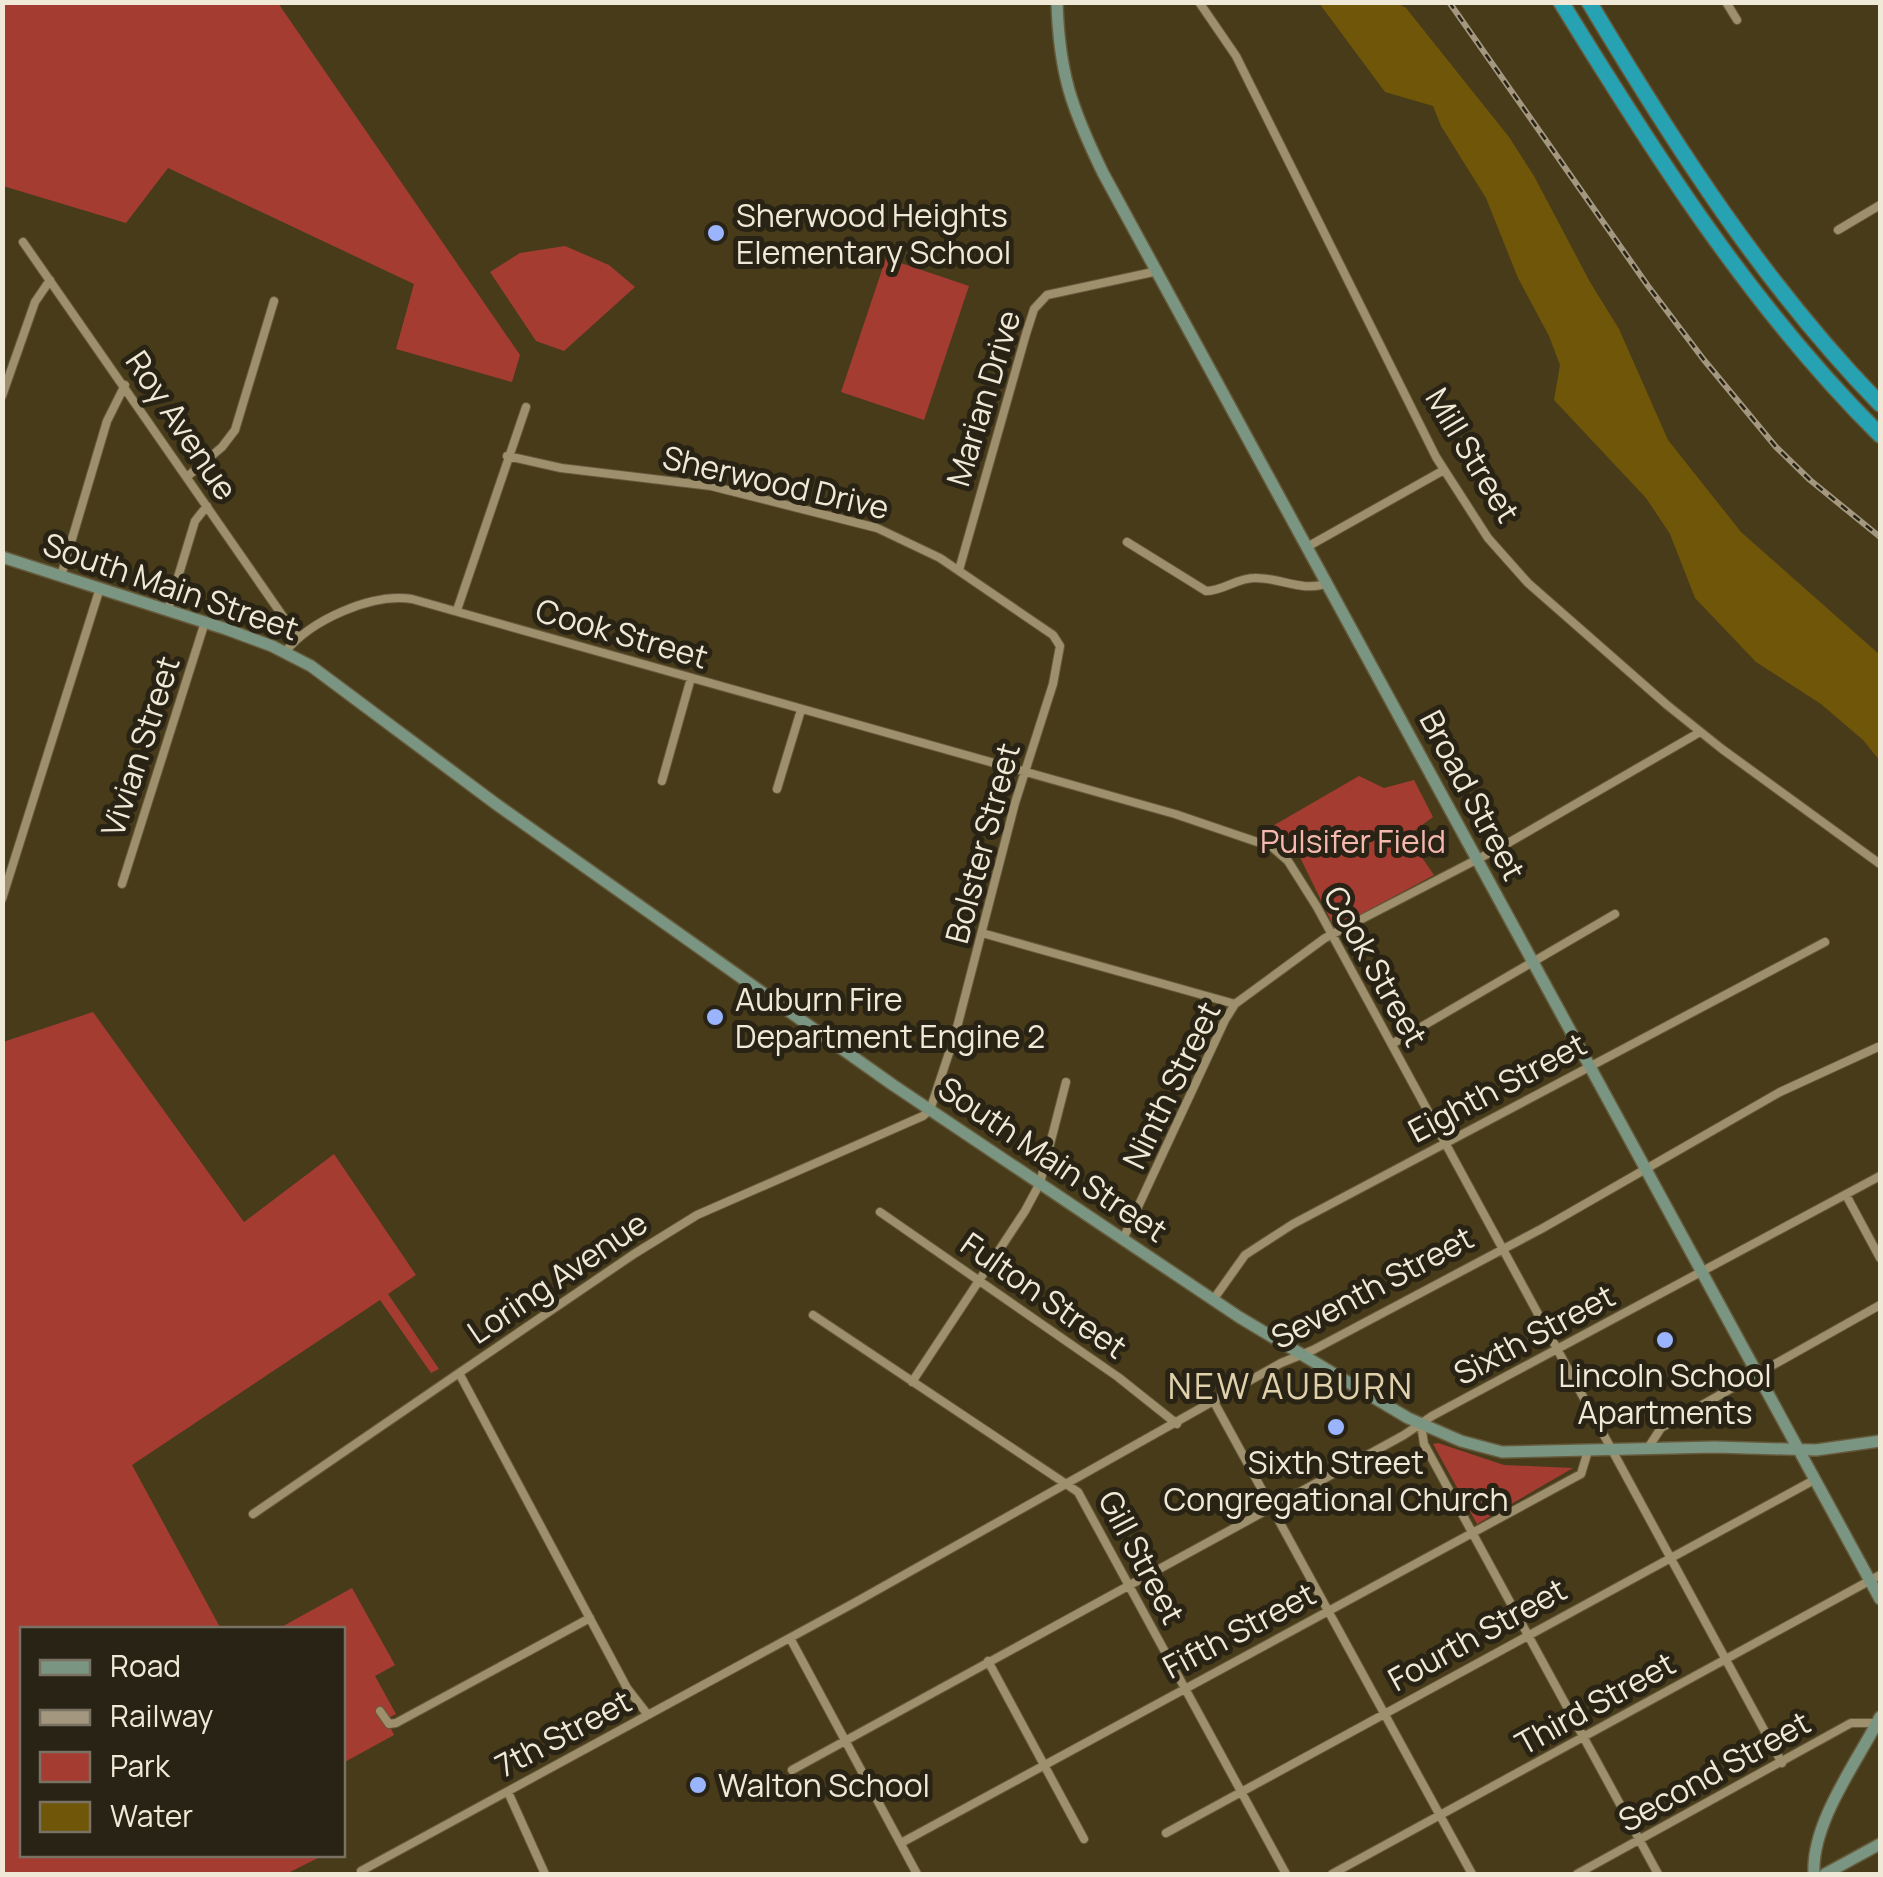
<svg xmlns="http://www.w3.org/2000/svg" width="1883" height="1877" font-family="Manrope,sans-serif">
<rect width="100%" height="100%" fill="#483b1a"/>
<path fill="#a43c32" d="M2,3H278L520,355L512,382L396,349L414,284L168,168L126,223L3,186Z
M565,246L609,265L635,287L564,351L536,341L490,272L520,253Z
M886,258L969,286L924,420L841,392Z
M1359,776L1384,788L1414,780L1433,817L1407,836L1434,875L1341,925L1332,923L1296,849L1286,840L1264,831Z
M93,1012L244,1222L334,1154L416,1275L388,1294L439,1369L431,1373L380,1300L132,1465L221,1629L22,1630V1854L324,1855L286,1874H3V1042Z
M1438,1443L1504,1465L1573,1468L1477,1524L1433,1444Z
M352,1588L395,1665L375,1676L396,1714L386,1719L394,1735L343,1763L342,1630H276Z"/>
<path fill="#6f5608" d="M1319,3H1397L1406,8L1509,137L1534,176L1590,282L1619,329L1668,440L1741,532L1880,655V761L1863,740L1821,704L1756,662L1695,598L1670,534L1646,498L1554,400L1560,365L1549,336L1518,278L1486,198L1441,126L1433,106L1385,92Z"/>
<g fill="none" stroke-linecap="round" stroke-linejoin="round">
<defs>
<path id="street" d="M1199,2L1236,56L1436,457L1488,538L1528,583L1667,705L1722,749L1880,864
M1726,2L1737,20
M1838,230L1880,205
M23,242L298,638
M2,396L35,302L50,280
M507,456L561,468L711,486L877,528L940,558L1053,635L1060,646L1053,684L1015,803L955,1035L930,1110L923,1116L697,1215L634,1254L459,1373L627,1688L648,1715
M188,476L222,447L235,430L274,301
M1127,542L1206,591C1223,591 1237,578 1254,578C1281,577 1301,593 1328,583
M1307,547L1444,470
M959,570L1026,334L1034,309L1047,295L1158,271
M61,576L107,421L125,385
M168,610L195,521L207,506
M457,610L526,407
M285,652C311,620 371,593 412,599L1175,814L1272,847L1288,861L1317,907L1782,1763
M662,781L691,678
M777,789L801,710
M122,884L205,622
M2,899L100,588
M982,933L1235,1004
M1392,1044L1615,914
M1846,1195L1880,1258
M880,1212L1118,1377L1177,1424
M1123,1239L1225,1020L1235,1004L1325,938L1503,846L1700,732
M1213,1300L1245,1255L1293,1224L1825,942
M813,1315L1078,1492L1286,1874
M912,1382L1025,1211L1040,1183L1066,1082
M1214,1402L1472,1874
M1421,1424L1424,1444L1658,1874
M1648,1448L1661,1428L1880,1305
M253,1514L459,1373
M790,1638L917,1874
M988,1661L1084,1839
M380,1711L389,1724L396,1723L590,1618
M792,1770L1404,1435L1432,1416L1880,1176
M508,1792L545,1874
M1166,1833L1814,1480
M901,1843L1581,1474L1588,1451
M362,1874L361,1871L854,1603L1281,1363L1313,1350L1543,1228L1780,1092L1878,1047
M1332,1874L1880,1575
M1577,1874L1851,1723H1877"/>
<path id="secondary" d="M1057,2C1059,74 1072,109 1103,173L1880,1599
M2,557L226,629L272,646L311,666L496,804L893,1085L1239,1317L1408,1418L1461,1441L1502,1452L1715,1447L1816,1450L1880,1441
M1814,1874C1811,1823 1857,1762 1880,1717
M1825,1874L1880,1844"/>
<path id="highway" d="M1561,2C1655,155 1752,308 1880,435
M1589,2C1674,144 1764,285 1880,404"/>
</defs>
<use href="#street" stroke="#655a3c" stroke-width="10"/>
<use href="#secondary" stroke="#655a3c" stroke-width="14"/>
<use href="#highway" stroke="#655a3c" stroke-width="18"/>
<use href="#street" stroke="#9e906c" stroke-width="8"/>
<use href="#secondary" stroke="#7a9581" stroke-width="11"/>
<use href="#highway" stroke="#27a2b2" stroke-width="15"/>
<defs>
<path id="rail" d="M1449,2L1648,286L1704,360L1776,447L1810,480L1880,537"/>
</defs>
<use href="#rail" stroke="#a3987f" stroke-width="6"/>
<use href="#rail" stroke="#292315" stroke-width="2.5" stroke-dasharray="8" stroke-linecap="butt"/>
</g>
<g fill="#9ab5fd" stroke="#292315" stroke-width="4">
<circle cx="716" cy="233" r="10"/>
<circle cx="715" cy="1017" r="10"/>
<circle cx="1665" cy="1340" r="10"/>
<circle cx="1336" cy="1427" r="10"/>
<circle cx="698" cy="1785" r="10"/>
</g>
<g text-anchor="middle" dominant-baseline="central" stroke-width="10" stroke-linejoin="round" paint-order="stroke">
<g font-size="32" fill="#f1e9d7" stroke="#292315" text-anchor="start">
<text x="736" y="215">Sherwood Heights<tspan x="736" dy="37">Elementary School</tspan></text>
<text x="735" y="999">Auburn Fire<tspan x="735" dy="37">Department Engine 2</tspan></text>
<text x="1665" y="1375" text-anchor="middle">Lincoln School<tspan x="1665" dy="37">Apartments</tspan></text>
<text x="1336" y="1462" text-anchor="middle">Sixth Street<tspan x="1336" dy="37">Congregational Church</tspan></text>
<text x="718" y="1785">Walton School</text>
</g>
<g font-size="32" fill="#f1e9d7" stroke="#292315">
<text transform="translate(983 398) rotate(-73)">Marian Drive</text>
<text transform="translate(182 425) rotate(56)">Roy Avenue</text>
<text transform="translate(1473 455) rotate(59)">Mill Street</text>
<text transform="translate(776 482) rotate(13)">Sherwood Drive</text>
<text transform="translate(171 586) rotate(19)">South Main Street</text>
<text transform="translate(622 633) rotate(16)">Cook Street</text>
<text transform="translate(140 746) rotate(-72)">Vivian Street</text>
<text transform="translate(1473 795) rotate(62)">Broad Street</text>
<text transform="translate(982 843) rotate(-75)">Bolster Street</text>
<text transform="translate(1376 966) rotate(61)">Cook Street</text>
<text transform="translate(1171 1085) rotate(-64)">Ninth Street</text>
<text transform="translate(1497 1087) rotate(-28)">Eighth Street</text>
<text transform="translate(1053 1159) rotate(34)">South Main Street</text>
<text transform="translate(557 1277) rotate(-34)">Loring Avenue</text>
<text transform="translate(1372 1287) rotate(-28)">Seventh Street</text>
<text transform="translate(1044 1295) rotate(35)">Fulton Street</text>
<text transform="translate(1534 1334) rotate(-28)">Sixth Street</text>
<text transform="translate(1142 1557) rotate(62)">Gill Street</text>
<text transform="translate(1239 1630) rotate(-28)">Fifth Street</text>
<text transform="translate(1477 1634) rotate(-29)">Fourth Street</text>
<text transform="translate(1595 1703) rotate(-29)">Third Street</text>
<text transform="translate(563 1733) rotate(-28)">7th Street</text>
<text transform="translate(1714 1771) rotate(-29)">Second Street</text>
</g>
<g font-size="32" fill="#f6b8af" stroke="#292315">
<text x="1353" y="841">Pulsifer Field</text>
</g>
<g font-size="35" letter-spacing="2.5" fill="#e0d1ab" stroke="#292315">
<text x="1291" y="1386">NEW AUBURN</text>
</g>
</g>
<rect width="1883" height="1877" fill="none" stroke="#f1e9d7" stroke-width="10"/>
<rect x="20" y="1627" width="325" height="230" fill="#292315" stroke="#797263" stroke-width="2.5"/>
<rect x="40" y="1660" width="50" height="15" fill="#7a9581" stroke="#797263" stroke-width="2.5"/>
<text x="110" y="1677" font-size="30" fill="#f1e9d7">Road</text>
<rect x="40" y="1710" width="50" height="15" fill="#a3987f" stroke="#797263" stroke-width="2.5"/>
<text x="110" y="1727" font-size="30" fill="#f1e9d7">Railway</text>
<rect x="40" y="1752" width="50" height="30" fill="#a43c32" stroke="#797263" stroke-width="2.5"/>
<text x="110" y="1777" font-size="30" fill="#f1e9d7">Park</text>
<rect x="40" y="1802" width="50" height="30" fill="#6f5608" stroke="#797263" stroke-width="2.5"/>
<text x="110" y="1827" font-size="30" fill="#f1e9d7">Water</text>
</svg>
